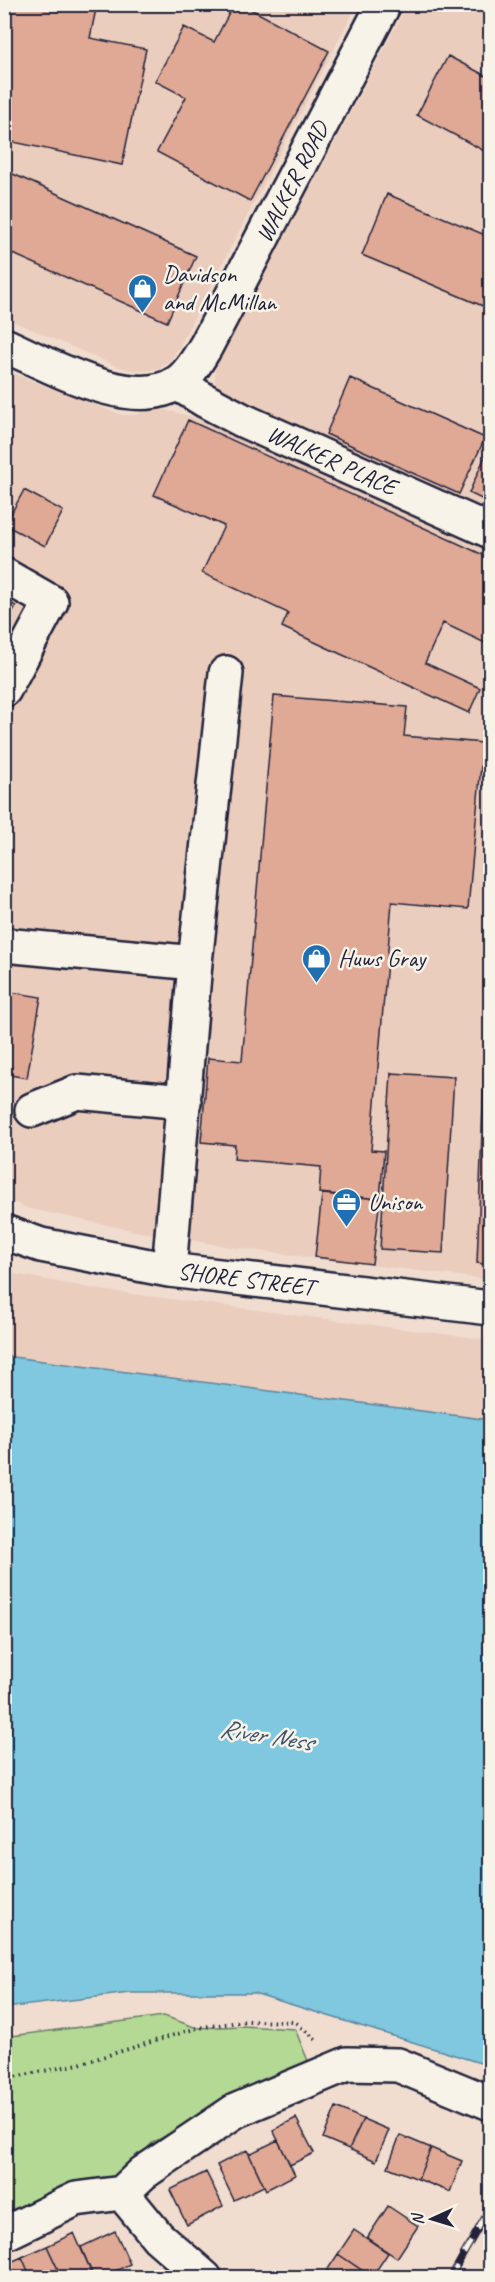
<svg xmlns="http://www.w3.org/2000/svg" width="495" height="2282" font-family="Caveat,sans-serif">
<rect width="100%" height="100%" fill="#f0ddcf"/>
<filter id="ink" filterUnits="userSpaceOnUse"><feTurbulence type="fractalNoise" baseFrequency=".0167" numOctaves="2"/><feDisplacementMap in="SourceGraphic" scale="12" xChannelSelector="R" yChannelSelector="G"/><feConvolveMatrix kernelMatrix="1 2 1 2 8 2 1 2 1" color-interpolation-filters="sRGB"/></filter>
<g filter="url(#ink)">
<path fill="#ebcdbe" d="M4,5H357L178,349L169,362L160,368L147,371L131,370L116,366L5,318Z
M407,5H490V517L215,394V369Z
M4,369L35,382L122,415H135L156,408L194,417L490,551V1280L236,1248L135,1231L30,1209L5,1199Z
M4,1272L101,1290L490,1340V1420L5,1356Z"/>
<path fill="#b3d995" stroke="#6a7e68" stroke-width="1.5" d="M164,2016L197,2028L242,2026L295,2029L308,2061L152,2143L133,2164L119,2175L108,2178L75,2182L5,2215L4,2037Z"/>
<path fill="#7fc8df" stroke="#5a869d" stroke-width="1.5" d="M5,1356L490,1420V2066L254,1993H130L5,2008Z"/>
<path fill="#dfa995" stroke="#22223b" stroke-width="1.5" d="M4,4H97L90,38L146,49L122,165L4,140Z
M234,4H241L329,51L250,201L157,152L186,97L155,81L184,27L214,42Z
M448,56L490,78V154L417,115Z
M4,170L196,256L167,322L4,250Z
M387,194L490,237V309L362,255Z
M350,378L485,438L459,494L326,434Z
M188,420L490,558V631L485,643L443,623L425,663L480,688L469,713L282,627L288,613L202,573L224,526L154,495Z
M490,445V503L469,493Z
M24,490L63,511L45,546L5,525Z
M4,600L16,606L4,626Z
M274,696L407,707L404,736L483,743L468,909L392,902L371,1150L384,1151L380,1199L319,1193L321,1167L234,1159L235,1145L201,1142L208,1058L242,1061Z
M4,991L41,997L27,1078L4,1074Z
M486,1026H490V1265L477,1263Z
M391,1073L454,1077L443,1253L380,1249Z
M322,1194L380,1199L372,1264L315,1257Z
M336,2107L363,2119L349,2149L323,2138Z
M296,2118L314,2153L290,2165L273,2130Z
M363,2119L389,2130L376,2161L349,2149Z
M400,2135L431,2148L418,2179L388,2167Z
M278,2140L295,2175L266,2190L249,2154Z
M431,2148L462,2161L450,2192L418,2179Z
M247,2150L264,2186L234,2200L217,2165Z
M206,2172L223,2206L187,2225L170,2190Z
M388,2206L418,2226L397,2258L367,2238Z
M354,2230L388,2253L372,2277L338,2254Z
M115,2231L130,2264L101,2278H94L81,2247Z
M74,2233L91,2271L78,2278H62L47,2246Z
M47,2246L62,2278H31L22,2257Z
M338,2254L372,2277V2278H322Z
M22,2257L31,2278H4V2265Z"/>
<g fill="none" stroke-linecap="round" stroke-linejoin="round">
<defs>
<path id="minor" d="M4,345C48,364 133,414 178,382C190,374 198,359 206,346L384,4
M177,383L206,401L242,420L490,531
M4,575L51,602L4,690
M4,945L195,963
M32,1110L77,1092L184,1102
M4,1232L41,1245L169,1270L490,1308
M169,1270L195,963L226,673
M122,2193L158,2237L205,2278
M4,2234L76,2199L122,2193L143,2173L235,2111L347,2064L398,2065L490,2103"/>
</defs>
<use href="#minor" stroke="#22223b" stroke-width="38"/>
<path stroke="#22223b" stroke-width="4" stroke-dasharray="1.5 4.5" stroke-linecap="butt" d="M4,2079L79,2064L197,2028L246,2021L295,2022L319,2042"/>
<use href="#minor" stroke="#f7f3e8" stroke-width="33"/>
<defs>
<path id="rail" d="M450,2278L490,2208"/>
</defs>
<use href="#rail" stroke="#22223b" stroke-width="7"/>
<use href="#rail" stroke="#f7f3e8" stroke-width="4.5" stroke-dasharray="14" stroke-linecap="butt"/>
</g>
</g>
<defs>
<symbol id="shop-pin" viewBox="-11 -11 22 30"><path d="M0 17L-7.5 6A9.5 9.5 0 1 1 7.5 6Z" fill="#1f6fb2" stroke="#f7f3e8"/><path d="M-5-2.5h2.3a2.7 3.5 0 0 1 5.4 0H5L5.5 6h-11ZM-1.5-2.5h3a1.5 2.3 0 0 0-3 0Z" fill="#fff"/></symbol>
<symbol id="office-pin" viewBox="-11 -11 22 30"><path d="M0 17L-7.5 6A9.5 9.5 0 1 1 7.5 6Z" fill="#1f6fb2" stroke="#f7f3e8"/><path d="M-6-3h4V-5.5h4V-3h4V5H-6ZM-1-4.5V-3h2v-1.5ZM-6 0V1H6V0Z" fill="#fff"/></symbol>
</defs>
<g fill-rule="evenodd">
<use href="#shop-pin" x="126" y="272" width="33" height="45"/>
<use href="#shop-pin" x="300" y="942" width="33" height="45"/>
<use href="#office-pin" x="330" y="1186" width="33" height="45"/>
</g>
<g text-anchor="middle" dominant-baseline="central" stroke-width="5" stroke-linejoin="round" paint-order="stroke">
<g font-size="24" fill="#22223b" stroke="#f7f3e8">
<text transform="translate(292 182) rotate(-63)">WALKER ROAD</text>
<text transform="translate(332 460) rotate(24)">WALKER PLACE</text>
<text transform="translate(246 1279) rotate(7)">SHORE STREET</text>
</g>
<g font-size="24" fill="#22223b" stroke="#f7f3e8" text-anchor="start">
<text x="163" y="274">Davidson<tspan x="163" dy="28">and McMillan</tspan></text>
<text x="338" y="958">Huws Gray</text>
<text x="368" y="1202">Unison</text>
</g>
<g font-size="26" font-style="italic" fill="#3e546c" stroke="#f7f3e8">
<text transform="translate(266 1735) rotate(9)">River Ness</text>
</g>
</g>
<rect width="495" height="2282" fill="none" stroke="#f7f3e8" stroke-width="24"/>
<rect x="12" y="12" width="471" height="2258" fill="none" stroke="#22223b" stroke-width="2" filter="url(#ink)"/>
<g transform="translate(432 2219) rotate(266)" stroke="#f7f3e8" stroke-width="4.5" paint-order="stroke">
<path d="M0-4.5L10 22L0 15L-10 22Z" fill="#22223b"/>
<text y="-9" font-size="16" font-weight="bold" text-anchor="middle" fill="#22223b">N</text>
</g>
</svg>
